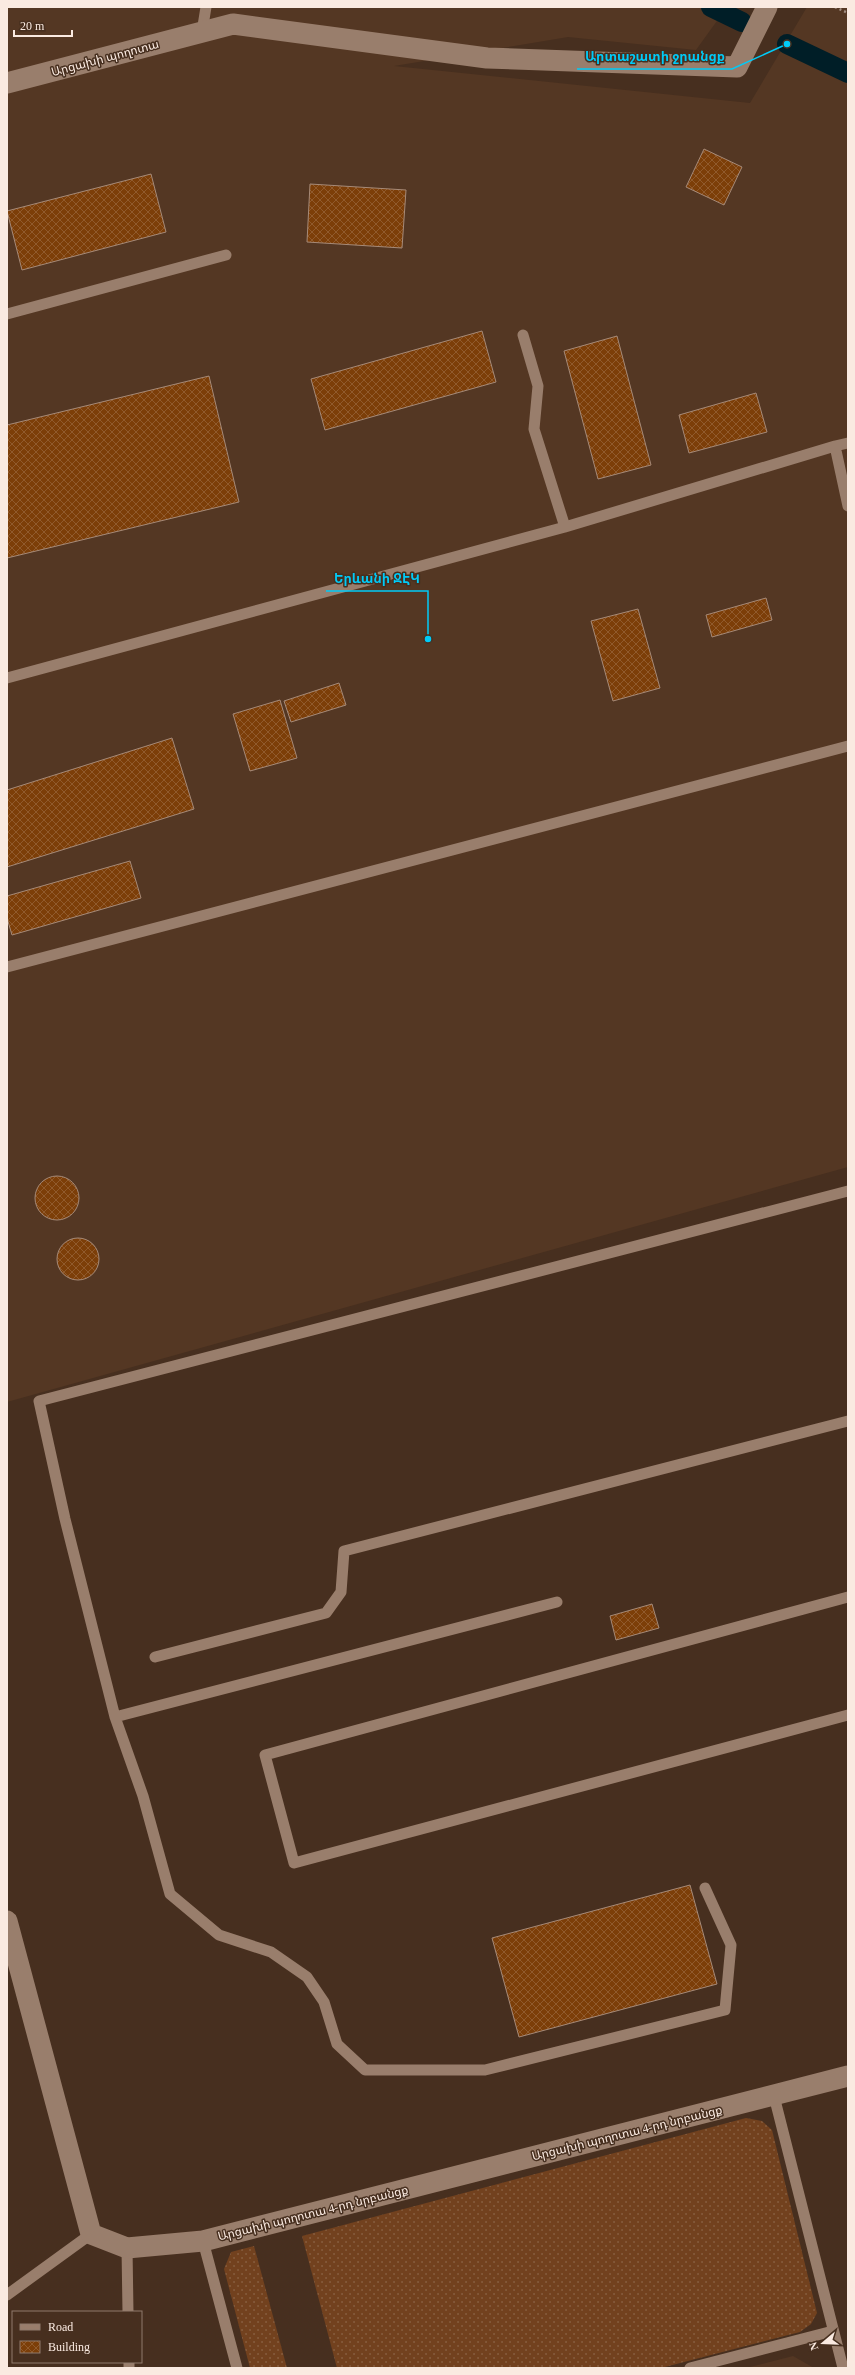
<svg xmlns="http://www.w3.org/2000/svg" width="855" height="2375" font-family="'Times New Roman','Noto Sans Armenian',serif">
<defs>
<pattern id="grass-dots" width="8" height="8" patternUnits="userSpaceOnUse"><rect width="8" height="8" fill="#72411e"/><path d="M2 2h.1M6 6h.1" fill="none" stroke="#875d3e" stroke-width="1.8" stroke-linecap="round"/></pattern>
<pattern id="building-cross-hatch" width="8" height="8" patternUnits="userSpaceOnUse"><rect width="8" height="8" fill="#7c3e08"/><path d="M0 0l8 8M0 8l8-8" fill="none" stroke="#905a2c"/></pattern>
</defs>
<rect width="100%" height="100%" fill="#472f1f"/>
<path fill="#543723" d="M7,7H727L696,50L568,37L394,66L750,103L807,7H848V1167L7,1402Z
M793,2356L814,2368H746Z"/>
<path fill="url(#grass-dots)" d="M746,2118L762,2121L772,2130L817,2313L811,2324L800,2332L661,2368H337L302,2236Z
M254,2246L287,2368H250L224,2269L231,2252Z"/>
<g fill="none" stroke-linecap="round" stroke-linejoin="round">
<path stroke="#001e27" stroke-width="20" d="M711,7L742,22
M787,44L848,73"/>
</g>
<path fill="url(#building-cross-hatch)" stroke="#a68a78" d="M704,149L742,167L724,205L686,187Z
M151,174L166,232L22,270L7,211Z
M310,184L406,190L402,248L307,242Z
M482,331L496,382L325,430L311,379Z
M617,336L651,465L598,479L564,351Z
M209,376L239,502L7,558V425Z
M756,393L767,432L689,453L679,415Z
M766,598L772,620L712,637L706,615Z
M638,609L660,688L613,701L591,621Z
M339,683L346,705L291,722L284,701Z
M280,700L297,758L250,771L233,714Z
M172,738L194,809L7,867V790Z
M130,861L141,898L12,935L7,918V896Z
M35 1198a22 22 0 1 1 44 0a22 22 0 1 1-44 0Z
M57 1259a21 21 0 1 1 42 0a21 21 0 1 1-42 0Z
M652,1604L659,1628L616,1640L610,1616Z
M690,1885L717,1984L519,2037L492,1938Z"/>
<g fill="none" stroke-linecap="round" stroke-linejoin="round">
<path stroke="#a28e82" stroke-width="2.5" stroke-dasharray="2 3" stroke-linecap="butt" d="M835,7L848,13"/>
<path stroke="#997e6c" stroke-width="11" d="M202,32L206,7
M7,314L226,255
M523,335L538,386L534,429L565,527
M835,446L848,443
M7,678L565,527L835,446L848,506
M7,967L848,746
M848,1597L265,1755L294,1863L848,1715
M557,1602L115,1717L65,1519L39,1401L848,1191
M155,1657L326,1613L341,1592L344,1551L848,1421
M115,1717L143,1796L170,1894L219,1935L271,1952L307,1977L324,2002L337,2044L365,2070H485L725,2010L731,1945L705,1888
M774,2096L843,2368
M203,2241L237,2368
M127,2248L128,2312
M7,2295L91,2234
M129,2362V2368
M690,2368L833,2331"/>
<path stroke="#997e6c" stroke-width="21" d="M7,83L233,24L487,58L737,67L767,7
M7,1921L91,2234L127,2248L203,2241L848,2076"/>
</g>
<g text-anchor="middle" dominant-baseline="central" stroke-width="3" stroke-linejoin="round" paint-order="stroke">
<g font-size="12" fill="#faeae1" stroke="#472f1f">
<text transform="translate(105 58) rotate(-15)">Արցախի պողոտա</text>
<text transform="translate(627 2133) rotate(-14)">Արցախի պողոտա 4-րդ նրբանցք</text>
<text transform="translate(313 2213) rotate(-14)">Արցախի պողոտա 4-րդ նրբանցք</text>
</g>
</g>
<path fill="none" stroke="#00cbf8" stroke-width="1.5" d="M787 44L732 69H577M428 639L428 591H326"/>
<g fill="#00cbf8" stroke="#472f1f" stroke-width="1.5">
<circle cx="787" cy="44" r="4"/>
<circle cx="428" cy="639" r="4"/>
</g>
<g font-size="13" text-anchor="middle" font-weight="bold" fill="#00cbf8" stroke="#472f1f" stroke-width="3" stroke-linejoin="round" paint-order="stroke">
<text x="655" y="61">Արտաշատի ջրանցք</text>
<text x="377" y="583">Երևանի ՋԷԿ</text>
</g>
<rect width="855" height="2375" fill="none" stroke="#faeae1" stroke-width="16"/>
<rect x="12" y="2311" width="130" height="52" fill="#472f1f" stroke="#8f7a6d"/>
<rect x="20" y="2324" width="20" height="6" fill="#997e6c" stroke="#8f7a6d"/>
<text x="48" y="2331" font-size="12" fill="#faeae1">Road</text>
<rect x="20" y="2341" width="20" height="12" fill="url(#building-cross-hatch)" stroke="#8f7a6d"/>
<text x="48" y="2351" font-size="12" fill="#faeae1">Building</text>
<g transform="translate(823 2343) rotate(251)" stroke="#472f1f" stroke-width="3" paint-order="stroke">
<path d="M0-3L7 15L0 10L-7 15Z" fill="#faeae1"/>
<text y="-6" font-size="11" font-weight="bold" text-anchor="middle" fill="#faeae1">N</text>
</g>
<path d="M14 30v6h58v-6" fill="none" stroke="#faeae1" stroke-width="2"/>
<text x="20" y="30" font-size="12" fill="#faeae1" stroke="#472f1f" stroke-width="3" paint-order="stroke">20 m</text>
</svg>
